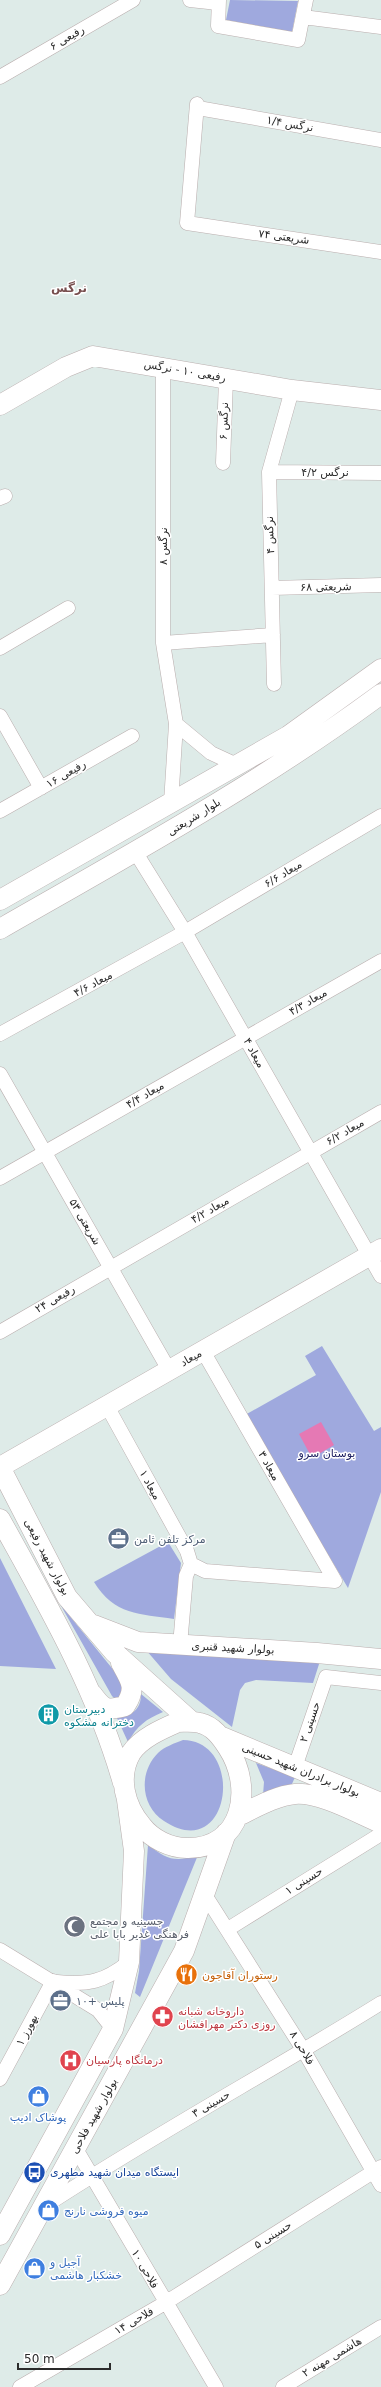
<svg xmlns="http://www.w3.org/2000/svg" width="381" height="2387" font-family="'DejaVu Sans','Noto Sans Arabic',sans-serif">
<rect width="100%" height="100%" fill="#deebe8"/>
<path fill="#9fa9de" d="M230,0L298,1L292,32L226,20Z
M322,1346L374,1431L381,1427V1492L348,1588L245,1415L316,1375L305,1356Z
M168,1542L181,1563L174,1619C140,1614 114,1615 94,1582Z
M0,1558L56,1669L0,1666Z
M60,1604L128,1688L117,1701L112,1696Z
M146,1650L320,1661L313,1683L256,1680L245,1683L240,1690L232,1727L171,1679Z
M141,1694L163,1712C146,1719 137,1726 128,1742L117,1718C132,1715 141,1710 141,1694Z
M183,1740C246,1741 231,1865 164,1821C141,1806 138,1773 158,1753C164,1747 175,1743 183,1740Z
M256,1763L295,1777L292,1784L263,1795L264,1782Z
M148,1845C167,1859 174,1863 198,1855L140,1997L135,1993L139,1971Z"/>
<path fill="#e579b4" d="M321,1422L334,1445L312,1458L299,1434Z"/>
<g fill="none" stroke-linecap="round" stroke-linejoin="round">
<defs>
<path id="street" d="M190,0L218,3
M219,0L218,26L298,40L306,0
M303,17L381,27
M0,77L133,0
M197,104L187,223L381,252
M198,108L381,140
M163,368V643L176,724L171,803
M223,463L226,379
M269,472L381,473
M0,498L5,496
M272,588L381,585
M163,643L273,635
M0,648L68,608
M274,684L269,472L292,390
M0,716L41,788
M176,724L211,753L237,765
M0,811L132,736
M136,853L185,932L381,1276
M0,1034L185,932L381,816
M0,1074L169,1370
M0,1178L381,961
M0,1332L381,1112
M203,1351L335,1581
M107,1406L187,1551L191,1564
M191,1564L205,1571L335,1581
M180,1645L186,1576L191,1564
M295,1767L326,1677L381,1683
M205,1895L304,2051L381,2185
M228,1929L381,1834
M0,1950L98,2010L113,2029
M57,1982C88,1985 104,1982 129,1962
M0,2079L53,1981
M76,2149L216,2387
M45,2206C155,2134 270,2072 381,2003
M20,2387L165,2303L381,2167
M283,2387L381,2327"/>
<path id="secondary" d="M0,405L66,367L93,356L292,390L381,400
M0,900L288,736L381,669
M0,929C129,855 261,783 381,694
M0,1467L381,1249
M0,1467L67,1597L114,1652L192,1722
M0,1519C47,1604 96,1688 123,1783
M94,1625L138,1642L317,1653L381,1659
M92,1694C103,1709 106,1711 125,1706C137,1688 131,1681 121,1663
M178,1722C185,1722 193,1721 200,1723C213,1726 221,1737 228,1748C254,1788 243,1849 187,1848C170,1848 152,1839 142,1826C125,1806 117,1777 131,1753C141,1738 162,1729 178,1722Z
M222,1737L381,1803
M238,1816C255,1808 275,1796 295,1794C321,1792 357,1813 381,1823
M0,2235L113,2029L129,1962L134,1851L127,1800
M0,2285L184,1951L226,1833"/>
</defs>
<use href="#street" stroke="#baaeae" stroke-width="15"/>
<use href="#secondary" stroke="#baaeae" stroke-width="21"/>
<use href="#street" stroke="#fff" stroke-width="14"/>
<use href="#secondary" stroke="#fff" stroke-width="20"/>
</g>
<defs>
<symbol id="office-disc" viewBox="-11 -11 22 22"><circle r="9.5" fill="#5c6f8a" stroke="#fff"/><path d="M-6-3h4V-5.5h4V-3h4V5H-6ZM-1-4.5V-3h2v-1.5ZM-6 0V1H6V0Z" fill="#fff"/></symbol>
<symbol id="building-disc" viewBox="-11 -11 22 22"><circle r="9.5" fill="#0f9aa8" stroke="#fff"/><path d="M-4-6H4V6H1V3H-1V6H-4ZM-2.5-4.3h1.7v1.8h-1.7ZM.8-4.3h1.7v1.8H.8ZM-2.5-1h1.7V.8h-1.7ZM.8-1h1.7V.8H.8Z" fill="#fff"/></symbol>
<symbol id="mosque-disc" viewBox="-11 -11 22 22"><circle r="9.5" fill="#6b7280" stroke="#fff"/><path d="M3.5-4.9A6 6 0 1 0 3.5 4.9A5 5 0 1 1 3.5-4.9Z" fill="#fff"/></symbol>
<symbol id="restaurant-disc" viewBox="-11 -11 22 22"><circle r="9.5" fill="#e8710a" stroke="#fff"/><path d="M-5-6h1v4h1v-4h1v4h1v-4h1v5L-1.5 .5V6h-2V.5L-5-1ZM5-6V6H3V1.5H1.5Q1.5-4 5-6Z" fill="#fff"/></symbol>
<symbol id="pharmacy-disc" viewBox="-11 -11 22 22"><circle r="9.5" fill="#e0444e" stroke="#fff"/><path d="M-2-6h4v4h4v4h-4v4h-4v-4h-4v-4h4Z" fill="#fff"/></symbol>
<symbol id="hospital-disc" viewBox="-11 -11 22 22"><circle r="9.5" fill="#e0444e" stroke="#fff"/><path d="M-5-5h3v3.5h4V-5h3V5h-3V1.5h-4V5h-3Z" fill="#fff"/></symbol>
<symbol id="shop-disc" viewBox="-11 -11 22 22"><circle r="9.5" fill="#3f7fe0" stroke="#fff"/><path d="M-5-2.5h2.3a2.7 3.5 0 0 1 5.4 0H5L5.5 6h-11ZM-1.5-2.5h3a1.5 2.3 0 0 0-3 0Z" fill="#fff"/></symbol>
<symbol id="bus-disc" viewBox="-11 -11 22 22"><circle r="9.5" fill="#1a4fb4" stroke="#fff"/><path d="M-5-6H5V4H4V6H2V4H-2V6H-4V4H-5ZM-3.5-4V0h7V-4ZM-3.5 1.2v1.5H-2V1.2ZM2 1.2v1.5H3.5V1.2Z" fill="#fff"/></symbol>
</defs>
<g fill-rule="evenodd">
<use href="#office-disc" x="106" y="1526" width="25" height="25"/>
<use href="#building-disc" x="36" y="1702" width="25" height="25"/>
<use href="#mosque-disc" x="62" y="1914" width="25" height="25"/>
<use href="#restaurant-disc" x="174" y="1962" width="25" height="25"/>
<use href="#office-disc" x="48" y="1988" width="25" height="25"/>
<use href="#pharmacy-disc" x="150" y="2004" width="25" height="25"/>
<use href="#hospital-disc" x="58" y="2048" width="25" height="25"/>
<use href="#shop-disc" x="26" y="2084" width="25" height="25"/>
<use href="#bus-disc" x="22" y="2160" width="25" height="25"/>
<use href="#shop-disc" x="36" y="2198" width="25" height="25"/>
<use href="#shop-disc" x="22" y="2256" width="25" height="25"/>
</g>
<g text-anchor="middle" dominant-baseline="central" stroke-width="3" stroke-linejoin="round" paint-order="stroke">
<g font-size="11" fill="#2b2b2b" stroke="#fff">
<text transform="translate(67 38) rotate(-30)">رفیعی ۶</text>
<text transform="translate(290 124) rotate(10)">نرگس ۱/۴</text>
<text transform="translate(284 237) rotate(8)">شریعتی ۷۴</text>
<text transform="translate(185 371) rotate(10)">رفیعی ۱۰ - نرگس</text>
<text transform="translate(224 421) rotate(-88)">نرگس ۶</text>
<text x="325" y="472">نرگس ۴/۲</text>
<text transform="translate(270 535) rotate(-92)">نرگس ۴</text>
<text transform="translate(163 546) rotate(-90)">نرگس ۸</text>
<text transform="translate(326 587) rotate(-1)">شریعتی ۶۸</text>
<text transform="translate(66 774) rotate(-30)">رفیعی ۱۶</text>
<text transform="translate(194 817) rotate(-32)">بلوار شریعتی</text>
<text transform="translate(283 874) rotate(-31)">میعاد ۶/۶</text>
<text transform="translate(93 984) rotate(-28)">میعاد ۴/۶</text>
<text transform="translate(308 1002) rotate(-30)">میعاد ۴/۳</text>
<text transform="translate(254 1053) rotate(61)">میعاد ۴</text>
<text transform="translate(145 1095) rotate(-30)">میعاد ۴/۴</text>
<text transform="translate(345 1132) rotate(-30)">میعاد ۶/۲</text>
<text transform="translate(210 1210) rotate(-30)">میعاد ۴/۲</text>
<text transform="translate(85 1222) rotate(60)">شریعتی ۵۳</text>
<text transform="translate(55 1299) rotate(-30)">رفیعی ۲۴</text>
<text transform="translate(191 1358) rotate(-30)">میعاد</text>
<text transform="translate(269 1466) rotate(60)">میعاد ۳</text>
<text transform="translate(150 1485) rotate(61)">میعاد ۱</text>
<text transform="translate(47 1557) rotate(62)">بولوار شهید رفیعی</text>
<text transform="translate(233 1648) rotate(3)">بولوار شهید قنبری</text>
<text transform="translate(310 1722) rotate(-71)">حسینی ۲</text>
<text transform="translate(301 1770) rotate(22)">بولوار برادران شهید حسینی</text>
<text transform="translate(304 1881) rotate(-32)">حسینی ۱</text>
<text transform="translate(27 2030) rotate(-62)">بهورز ۱</text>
<text transform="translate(302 2048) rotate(59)">فلاحی ۸</text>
<text transform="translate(211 2104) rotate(-30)">حسینی ۳</text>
<text transform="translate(94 2116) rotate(-61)">بولوار شهید فلاحی</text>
<text transform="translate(273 2235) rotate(-32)">حسینی ۵</text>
<text transform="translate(145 2269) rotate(60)">فلاحی ۱۰</text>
<text transform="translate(134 2321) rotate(-30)">فلاحی ۱۴</text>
<text transform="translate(332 2357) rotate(-31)">هاشمی مهنه ۲</text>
</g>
<g font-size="11" fill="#202262" stroke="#fff">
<text x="327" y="1453">بوستان سرو</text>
</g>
<g font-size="11" fill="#4e5e75" stroke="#fff" text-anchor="start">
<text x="134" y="1539">مرکز تلفن ثامن</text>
<text x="76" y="2001">پلیس +۱۰</text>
</g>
<g font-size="11" fill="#0d838f" stroke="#fff" text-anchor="start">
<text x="64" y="1709">دبیرستان<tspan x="64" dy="13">دخترانه مشکوه</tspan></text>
</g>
<g font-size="11" fill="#5b616d" stroke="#fff" text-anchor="start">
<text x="90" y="1921">جسینیه و مجتمع<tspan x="90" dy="13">فرهنگی غدیر بابا علی</tspan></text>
</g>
<g font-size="11" fill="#c56008" stroke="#fff" text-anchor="start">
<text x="202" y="1975">رستوران آقاجون</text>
</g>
<g font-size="11" fill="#be3a42" stroke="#fff" text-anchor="start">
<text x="178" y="2011">داروخانه شبانه<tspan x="178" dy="13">روزی دکتر مهرافشان</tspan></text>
<text x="86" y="2060">درمانگاه پارسیان</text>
</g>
<g font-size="11" fill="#366cbe" stroke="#fff" text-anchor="start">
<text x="38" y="2117" text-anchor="middle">پوشاک ادیب</text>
<text x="64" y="2211">میوه فروشی نارنج</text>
<text x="50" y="2262">آجیل و<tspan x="50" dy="13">خشکبار هاشمی</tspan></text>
</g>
<g font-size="11" fill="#164399" stroke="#fff" text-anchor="start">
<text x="50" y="2172">ایستگاه میدان شهید مطهری</text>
</g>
<g font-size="12" font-weight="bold" fill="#784f4f" stroke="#fff">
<text x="69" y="288">نرگس</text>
</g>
</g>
<path d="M18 2363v6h92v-6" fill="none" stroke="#2b2b2b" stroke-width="2"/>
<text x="24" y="2363" font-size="12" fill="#2b2b2b" stroke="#ffffff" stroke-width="3" paint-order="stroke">50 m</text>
</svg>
